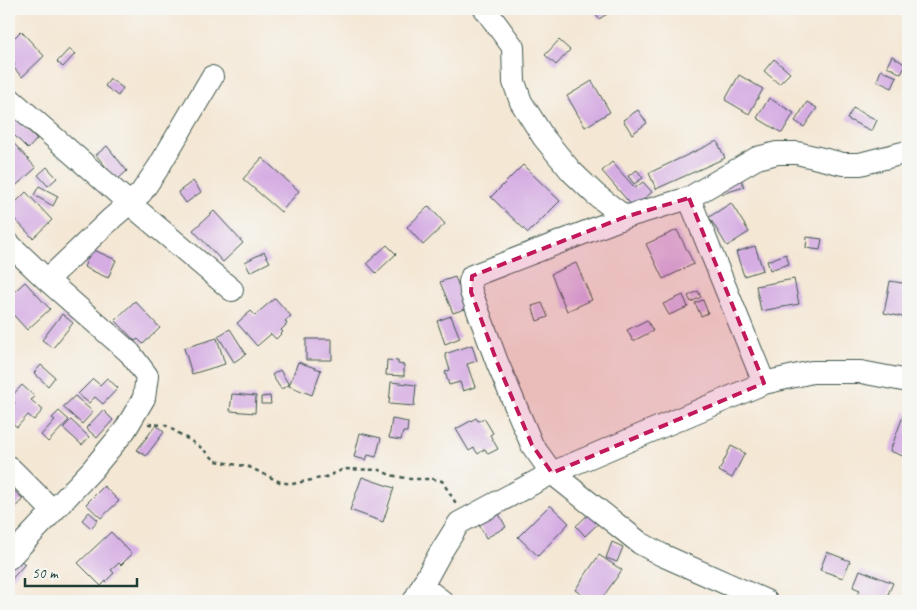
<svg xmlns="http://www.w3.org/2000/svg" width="917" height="610" font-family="Caveat,sans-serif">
<rect width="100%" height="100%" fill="#f6f6f2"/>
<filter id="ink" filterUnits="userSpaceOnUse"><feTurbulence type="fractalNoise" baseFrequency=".02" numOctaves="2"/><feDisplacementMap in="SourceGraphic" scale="10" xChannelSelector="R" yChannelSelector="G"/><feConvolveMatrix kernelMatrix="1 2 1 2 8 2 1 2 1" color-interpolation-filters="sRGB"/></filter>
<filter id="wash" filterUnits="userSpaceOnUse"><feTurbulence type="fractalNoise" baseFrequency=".0096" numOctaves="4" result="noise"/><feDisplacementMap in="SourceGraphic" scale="20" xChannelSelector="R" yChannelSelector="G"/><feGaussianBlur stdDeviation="1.12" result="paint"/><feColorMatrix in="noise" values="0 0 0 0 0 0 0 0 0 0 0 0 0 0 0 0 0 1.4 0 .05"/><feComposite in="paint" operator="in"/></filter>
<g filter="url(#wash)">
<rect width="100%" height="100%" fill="#f4e7d4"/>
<g id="blocks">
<path fill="#d5ade3" d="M592,9H615L599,19Z
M21,31L44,56L22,77L13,67L15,65L9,58V43Z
M559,40L570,50L556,65L545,55Z
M69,49L75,54L63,67L57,62Z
M892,56L906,65L901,74L887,66Z
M774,59L790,73L779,84L764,71Z
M881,70L897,77L892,88L877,81Z
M739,75L763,89L749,114L725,100Z
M110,79L123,88L118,96L105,86Z
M592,81L610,112L585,127L567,96Z
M769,98L794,113L782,133L757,118Z
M807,102L817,108L804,127L795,121Z
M853,108L877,120L872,131L847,119Z
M638,110L647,123L632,134L623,120Z
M9,112L37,139L28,149L9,130Z
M9,138L36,168L11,190L9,187Z
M717,141L725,158L656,189L649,173Z
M107,146L127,171L117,180L96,155Z
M262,158L299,191L281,212L243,179Z
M612,162L635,188L643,182L652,192L634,208L602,171Z
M523,165L560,201L528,233L491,197Z
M47,167L57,178L48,186L38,175Z
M637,170L643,178L634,184L628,176Z
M740,176L744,187L722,194L719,183Z
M193,181L201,192L186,203L178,192Z
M39,186L58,196L53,206L34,195Z
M26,192L52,220L33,238L9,213V209Z
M731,203L749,232L727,246L709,217Z
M429,206L445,224L423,245L407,227Z
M214,211L243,243L223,262L193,230Z
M677,230L694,264L663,279L646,244Z
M807,237L822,239L820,250L806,248Z
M387,245L396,254L376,273L367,263Z
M755,246L763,270L744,276L736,252Z
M92,249L116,260L108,278L84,267Z
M264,252L270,262L250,272L245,262Z
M786,254L789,264L770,270L767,261Z
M576,263L592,300L567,311L551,274Z
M455,277L468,308L453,313L440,282Z
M794,279L799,304L761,311L756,286Z
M890,281L908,284V318L884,313Z
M25,282L50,309L27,330L9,310V296Z
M698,291L701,297L691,302L688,296Z
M683,295L688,307L669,315L663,304Z
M275,298L291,316L285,321L287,324L281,330L283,332L276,339L271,334L257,346L237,323L251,311L255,315Z
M703,300L708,313L701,316L695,303Z
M135,301L160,328L143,344L138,339L135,341L115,320Z
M542,303L548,317L537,321L532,306Z
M62,314L73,323L53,348L42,340Z
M451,316L460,338L445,344L437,321Z
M647,320L653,331L633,341L627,330Z
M230,329L246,354L234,362L218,336Z
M217,338L225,364L192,374L184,348Z
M306,339H332V360H306Z
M472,345L477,361L467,364L475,387L463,391L460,382L449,385L445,372L450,370L445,354Z
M387,360L398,361V364L404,365V376L386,375Z
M298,362L321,370L312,395L289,386Z
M41,365L55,377L48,386L34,373Z
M280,370L289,385L281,389L272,375Z
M107,378L118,388L103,404L95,397L89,403L78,394L93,379L100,385Z
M391,382L416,385L414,406L389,404Z
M22,385L35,397L31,400L43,410L34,420L28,415L17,427L9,420V409L15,403L10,398Z
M232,394L256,396L255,413L230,411Z
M75,396L93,412L82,424L63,407Z
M270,396L271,404H261V397Z
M103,410L113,420L97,438L86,428Z
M59,411L69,420L48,442L41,435L55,420L52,418Z
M905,411L908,412V458L890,451Z
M476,418L478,421L484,418L493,433L490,435L498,449L488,454L485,449L478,454L474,448L469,451L456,429Z
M392,419L408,422L407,432H403L401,440L389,438Z
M71,420L89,437L82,445L63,428Z
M156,425L164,432L146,456L137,450Z
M360,433L381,438L376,457L368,455L366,460L354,457Z
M731,446L745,453L732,478L719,471Z
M362,477L394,488L383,522L350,510Z
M9,486L23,499L9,514Z
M104,486L119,501L101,518L86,504Z
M550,505L569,523L538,556L518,537Z
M592,511L601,521L585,536L576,526Z
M89,512L98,520L91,528L82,520Z
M499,514L506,527L486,538L479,525Z
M111,532L132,554L121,565L119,563L111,570L114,573L101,586L78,563Z
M612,542L623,547L617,562L606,558Z
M827,552L850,561L843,578L820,570Z
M599,555L622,570L600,601H591L575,590Z
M16,557L25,564L10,581L9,580V566Z
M860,570L893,583L885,601H855L860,590L853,587Z"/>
</g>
</g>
<g filter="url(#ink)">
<use href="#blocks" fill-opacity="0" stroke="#3f564c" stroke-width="1"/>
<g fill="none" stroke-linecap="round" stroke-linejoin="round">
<defs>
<path id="minor" d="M485,9L513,47L514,82L521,102L544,138L571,171L595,194L625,217
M9,98L129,203L232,290
M689,198L764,383
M9,244L47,280L130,353L147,376L144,398L125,430L92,470L9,558
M47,280L112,218L141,193L158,168L212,77
M9,467L53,511
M422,586L442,601
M414,601L439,555L459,523L552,473L764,383L812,372H861L908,381
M766,601L662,555L640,543L552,473L532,445L497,362L471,292L470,282L472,276L625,217L689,198L757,158L777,153H797L843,164H860L903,153L908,154"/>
</defs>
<use href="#minor" stroke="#3f564c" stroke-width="24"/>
<path stroke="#3f564c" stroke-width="2.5" stroke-dasharray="4 4" stroke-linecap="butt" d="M148,424L165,425L199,446L216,461L249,467L280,482L292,484L326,477L344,469L380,470L390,475L410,479H433L442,481L457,505"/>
<use href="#minor" stroke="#fff" stroke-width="22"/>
</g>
</g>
<path fill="#c2185b" fill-opacity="0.2" stroke="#c2185b" stroke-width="4" stroke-dasharray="10 6" stroke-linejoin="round" d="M689,198L764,383L552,473L532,445L497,362L471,292L472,276L625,217Z"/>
<rect width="917" height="610" fill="none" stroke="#f6f6f2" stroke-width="30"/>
<path d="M25 578v8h112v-8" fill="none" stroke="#1f3d34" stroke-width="2.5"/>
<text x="32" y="578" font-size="15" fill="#1f3d34" stroke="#f6f6f2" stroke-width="4" paint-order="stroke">50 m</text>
</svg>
